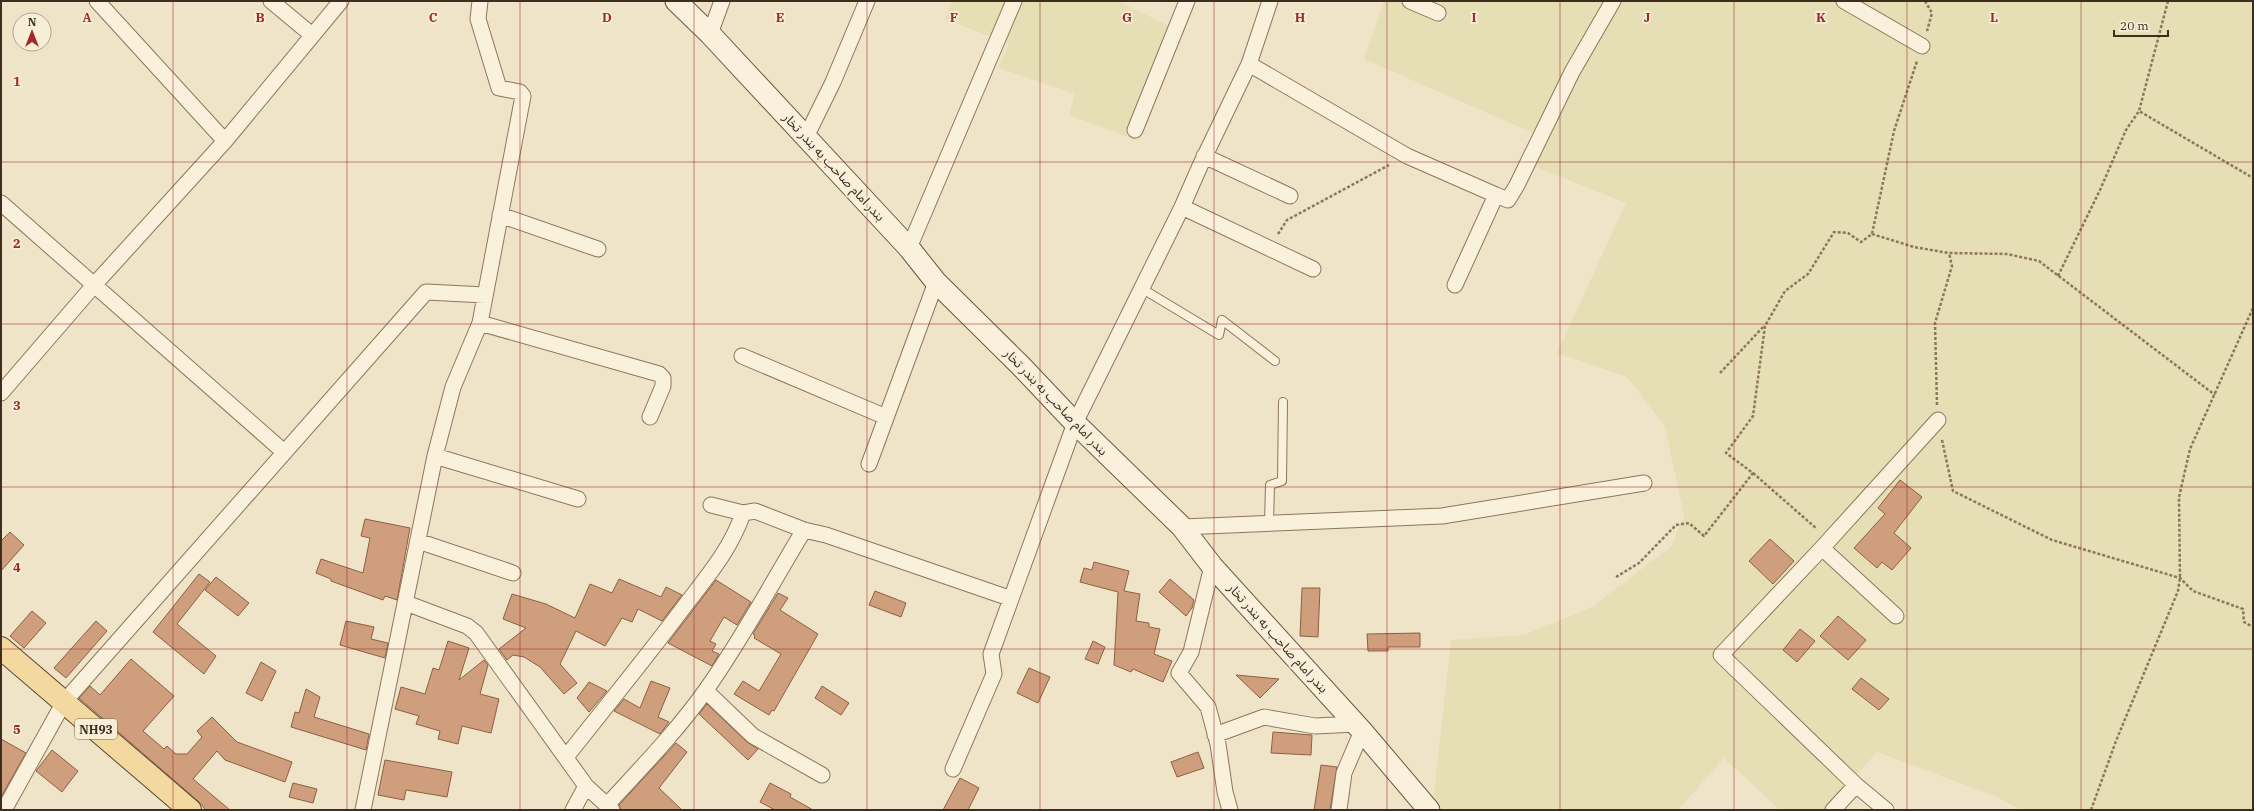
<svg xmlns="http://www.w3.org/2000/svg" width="2254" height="811" font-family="'IBM Plex Serif','Noto Sans Arabic',serif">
<rect width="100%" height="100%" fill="#f0e4c8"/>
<path fill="#e6deb5" d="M952,1H1117L1182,32L1139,141L1069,115L1075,94L998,68L1009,44L945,19Z
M1384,1H2253V810H2021L1997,797L1877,752L1825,810H1780L1724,758L1678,810H1432L1451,640L1524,635L1590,608L1671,547L1684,516L1665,427L1627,377L1557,353L1626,203L1534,166L1544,138L1364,59Z"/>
<path fill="#cf9f7d" stroke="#8d5f41" d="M1900,480L1922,497L1894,533L1911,548L1892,570L1882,562L1877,568L1854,548L1885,514L1878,508Z
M365,519L410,528L397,600L385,596L383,600L331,581V579L316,573L321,559L363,573L370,538L361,536Z
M10,532L24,545L1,571V541Z
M1770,539L1794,561L1773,584L1749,561Z
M1094,562L1129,571L1124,591L1140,594L1136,621L1149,623V627L1160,629L1154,654L1172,661L1163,682L1133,669L1131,672L1114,665L1118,592L1080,582L1084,568L1092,570Z
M199,574L210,582L177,624L216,656L204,674L153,632Z
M216,577L249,603L238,616L205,590Z
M619,579L661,597L666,587L682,595L662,621L638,609L632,622L622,618L605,646L576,631L560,664L577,683L564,694L540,667L524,657L513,655L507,660L499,649L526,628L503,619L512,594L546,604L575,618L590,584L612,593Z
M1170,579L1194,600L1192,608L1186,616L1159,592Z
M716,580L751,602L737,625L724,617L710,641L716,644L712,651L719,654L712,666L668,643Z
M1302,588H1320L1318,637L1300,636Z
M875,591L906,603L901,617L869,605Z
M778,593L788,598L780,610L818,634L774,711L772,710L769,715L734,694L743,681L759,691L781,654L754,638L755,636L753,634Z
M32,611L46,623L24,648L10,636Z
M1838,616L1866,640L1848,660L1820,636Z
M96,621L107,631L66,678L54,668Z
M346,621L374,627L371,639L388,643L385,658L340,645Z
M1800,629L1815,641L1797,662L1783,650Z
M1420,633V647H1388V651H1368L1367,634Z
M448,641L469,648L459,680L484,660L488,665L480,694L499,699L491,733L462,726L458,744L438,739L440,731L416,724L419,716L395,709L401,687L425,694L433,668L439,670Z
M1093,641L1105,647L1098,664L1085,659Z
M131,659L174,696L143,731L164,749L167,746L176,754H187L202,737L197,731L212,717L237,742L292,762L285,782L225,760L217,751L193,779L230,810H206L198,801L79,698L90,686L100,695Z
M261,662L276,671L262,701L246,693Z
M1029,668L1050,677L1038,703L1017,693Z
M1236,675L1279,679L1260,698Z
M1861,678L1889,699L1879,710L1852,689Z
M651,681L670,688L658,717L669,722L660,734L614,711L624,699L640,708Z
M589,682L607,691L589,712L577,698Z
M822,686L849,703L841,715L815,698Z
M306,689L320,697L314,717L369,734L366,750L291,727L295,712L299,713Z
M707,704L747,742L758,749L748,760L699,714Z
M1273,732L1312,735L1311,755L1271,753Z
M1,739L26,753L1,797Z
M676,743L687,752L659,788L682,810H621L619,805Z
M52,750L78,771L62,792L36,771Z
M1198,752L1204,768L1177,777L1171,762Z
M385,760L452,772L447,797L406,790L404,800L378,795Z
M1321,765L1337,767L1330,810H1314Z
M960,778L979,788L968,810H943Z
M293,783L317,789L313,803L289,797Z
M770,783L791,794L790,797L813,810H775L760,802Z"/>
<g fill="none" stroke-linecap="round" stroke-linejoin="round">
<defs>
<path id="service" d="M1141,288L1219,335L1222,320L1275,361
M1269,524L1270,485L1282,481L1283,402"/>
<path id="minor" d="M97,1L225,141
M271,1L312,35
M1410,1L1438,13
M1844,1L1922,46
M710,34L722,1
M1249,64L1407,156L1496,195L1455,285
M1135,130L1187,1
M806,137L833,82L867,1
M1204,156L1290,196
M1496,195L1508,200L1517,185L1572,72L1613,1
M1,203L284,452
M1182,207L1313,269
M500,215L598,249
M909,248L1014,1
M480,323L659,374L663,378V386L650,417
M742,356L886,417
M1,393L95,284L225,141L341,1
M435,456L578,499
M869,464L936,282
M711,505L743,513L755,511L804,530L826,535L1009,598
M1182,527L1442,516L1644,483
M418,541L513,573
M1822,548L1896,616
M1212,566L1191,652L1179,673L1208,707L1218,744L1225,792L1230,810
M406,603L467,626L476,633L586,786L612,810
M706,691L753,736L822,775
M1215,735L1264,717L1315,726L1356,724
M566,757C605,708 644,660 681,611C704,580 731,550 743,513
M953,769L994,674L991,654L1075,423L1182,207L1200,166L1249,64L1270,1
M607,805C641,768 677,731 706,690C742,639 772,583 804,530
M4,810L64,702L426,292L485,295
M363,810L435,456L453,387L480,323L523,96L520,92L499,88L478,19L480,1
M573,810L586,786
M1339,810L1344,773L1362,731
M1833,810L1856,785
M1886,810L1856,785L1721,655L1822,548L1938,420"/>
<path id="secondary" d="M676,1L710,34L909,248L936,282L1021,366L1075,423L1182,527L1212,566L1362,731L1429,810"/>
<path id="primary" d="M1,648L190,810"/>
</defs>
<use href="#service" stroke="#8d765c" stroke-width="10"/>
<use href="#minor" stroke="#8d765c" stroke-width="17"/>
<use href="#secondary" stroke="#6f573f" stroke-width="23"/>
<use href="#primary" stroke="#5b4430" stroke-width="24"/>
<path stroke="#8d765c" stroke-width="2.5" stroke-dasharray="3 2" stroke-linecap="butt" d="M1925,1L1932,13L1927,31
M2168,1L2139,111L2253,178
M1278,234L1287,220L1389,165
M1872,234L1914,247L1949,253L2007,254L2039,261L2215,395
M2058,276L2100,190L2126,130L2139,111
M1720,373L1764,326
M1937,405L1935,323L1952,266L1949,253
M1942,440L1953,491L2052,540L2180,578L2193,591L2243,609L2244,622L2253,627
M1753,473L1817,529
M1616,577L1639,563L1676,525L1689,523L1704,536L1753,473L1726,453L1753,416L1765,326L1785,291L1808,274L1834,232L1848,233L1861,242L1872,234L1894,131L1917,61
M2091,810L2116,741L2178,591L2180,578L2179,497L2190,449L2253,308"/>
<use href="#service" stroke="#faf1dc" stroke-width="8"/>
<use href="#minor" stroke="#faf1dc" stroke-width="15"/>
<use href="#secondary" stroke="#faf1dc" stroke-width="21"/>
<use href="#primary" stroke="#f3d9a0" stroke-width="22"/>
</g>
<path fill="none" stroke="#9e2a2b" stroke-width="1" stroke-opacity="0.55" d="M173,1V810M347,1V810M520,1V810M694,1V810M867,1V810M1040,1V810M1214,1V810M1387,1V810M1560,1V810M1734,1V810M1907,1V810M2081,1V810M1,162H2253M1,324H2253M1,487H2253M1,649H2253"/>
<g text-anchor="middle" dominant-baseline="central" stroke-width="3.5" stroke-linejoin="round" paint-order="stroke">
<rect fill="#f7eed8" stroke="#756857" stroke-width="1" x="75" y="719" width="42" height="20" rx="3"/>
<g font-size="12" font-weight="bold" fill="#3d2e20">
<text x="96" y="729">NH93</text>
</g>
<g font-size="13" fill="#3d2e20" stroke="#f7eed8">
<text transform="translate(834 167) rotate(47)">بندر امام صاحب به بندر تخار</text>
<text transform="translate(1056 402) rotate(46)">بندر امام صاحب به بندر تخار</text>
<text transform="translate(1278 638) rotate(48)">بندر امام صاحب به بندر تخار</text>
</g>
</g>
<g font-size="13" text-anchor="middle" font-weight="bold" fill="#9e2a2b" stroke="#f7eed8" stroke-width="3.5" stroke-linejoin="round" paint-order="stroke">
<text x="87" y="22">A</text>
<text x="260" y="22">B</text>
<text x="433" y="22">C</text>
<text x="607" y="22">D</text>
<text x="780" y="22">E</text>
<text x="954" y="22">F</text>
<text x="1127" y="22">G</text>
<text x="1300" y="22">H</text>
<text x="1474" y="22">I</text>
<text x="1647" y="22">J</text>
<text x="1821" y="22">K</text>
<text x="1994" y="22">L</text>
<text x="17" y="86">1</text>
<text x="17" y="248">2</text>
<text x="17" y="410">3</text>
<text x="17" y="572">4</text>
<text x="17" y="734">5</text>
</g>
<rect width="2254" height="811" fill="none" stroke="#3d2e20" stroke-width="4"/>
<g transform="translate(32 32)"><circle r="19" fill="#f7eed8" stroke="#ada18e"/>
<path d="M0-3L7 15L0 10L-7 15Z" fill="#9e2a2b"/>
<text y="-6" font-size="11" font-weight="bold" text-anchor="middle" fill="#3d2e20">N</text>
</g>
<path d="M2114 30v6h54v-6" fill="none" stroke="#3d2e20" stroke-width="2"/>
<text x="2120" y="30" font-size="12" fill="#3d2e20" stroke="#f7eed8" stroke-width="3" paint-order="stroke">20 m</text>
</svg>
